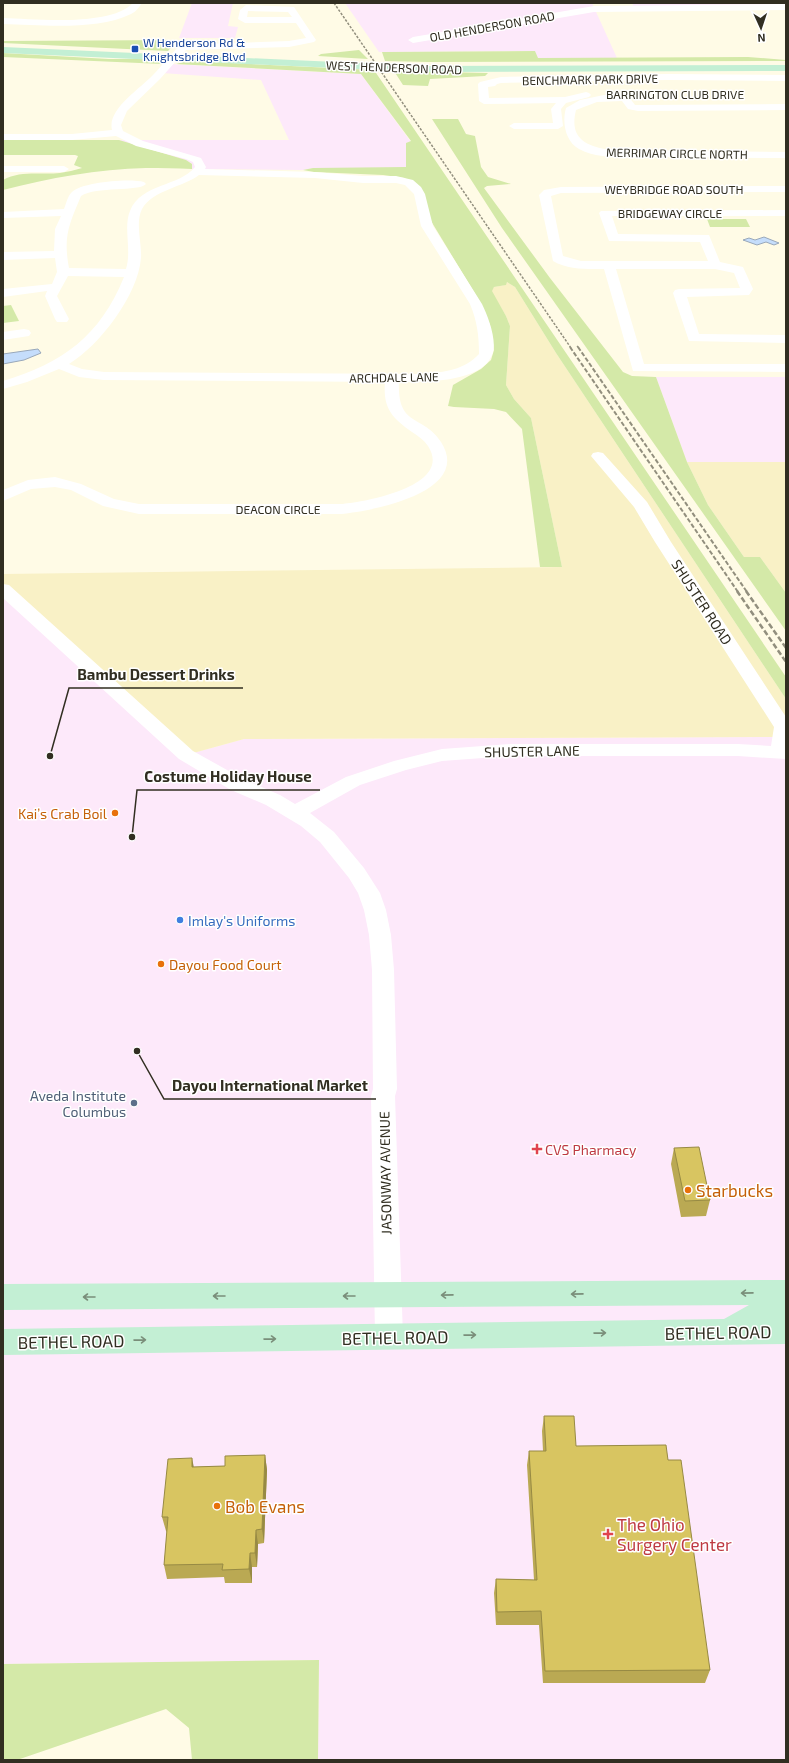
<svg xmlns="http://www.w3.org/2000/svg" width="789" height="1763" font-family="'Exo 2',sans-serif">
<rect width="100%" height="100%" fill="#fffbe6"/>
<path fill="#fde9fa" d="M192,3H233L228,26L238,27L235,38H179Z
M345,3H592L617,58H537L535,51L379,52Z
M632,3H786V6L634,7Z
M169,64L361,74L411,142L406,143V168H313L303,170L192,169V164L186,160L119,140H289L261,80L162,73Z
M656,377H786V462H687Z
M3,590L186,755L244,739L786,737V1760H318L319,1660L3,1664Z"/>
<path fill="#f9f1c6" d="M507,282L515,287L556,353L786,699V737L244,739L186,755L3,590V574L562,567L531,418L514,399L506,385L510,326L506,316L491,291L494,287L505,285Z
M687,462H786V593L760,557H744L708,505Z"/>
<path fill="#d4e9a8" d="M178,40L168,51L3,43V41Z
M359,50L368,59L318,56L321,54Z
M535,51L538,58L748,57L786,60V61L428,62L385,61L382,52Z
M3,53L109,59H154L164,62L162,64L3,57Z
M188,61L374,70L786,677V699L556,353L515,287L507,282L506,285L494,287L492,291L506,316L510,326L506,385L514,399L531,418L562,567H540L522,429L506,412L494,409L454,407L448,406L453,385L481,369L491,360L494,350L490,325L477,297L405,178L383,175L314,172L303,170L313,168L406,167V143L411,141L361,74L176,64Z
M394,71L488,73L485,76L430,79L428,86L403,85Z
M432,119H458L466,134L475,136L481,167L488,177L511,184L487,186L484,188L550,278L623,372L632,376L656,377L687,462L708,505L744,557H760L786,593V631L502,228Z
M3,140H119L186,160L192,164V169C177,168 161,168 146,168C98,169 49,178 3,190V180C21,170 40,175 60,173C67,172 75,170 82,168L74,165L78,156L75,155H3Z
M707,219H746L750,227H710Z
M11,305L19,321L3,323V306Z
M319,1660L318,1760H192L189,1728L166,1709L17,1760H3V1664Z"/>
<path fill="#c5ddfb" stroke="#99a8ba" d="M764,237L779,243L774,245L766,242L757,245L743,240L749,238L755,240Z
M38,349L41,353L24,360L3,364V354Z"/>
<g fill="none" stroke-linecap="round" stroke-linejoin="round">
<path fill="#fff" fill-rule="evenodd" d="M133,3H142C139,7 136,12 131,14C96,31 41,25 3,24V18C35,19 110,27 133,3Z
M786,4V10L594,12L413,43L408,40L413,37L594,6Z
M246,5L294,7L316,40L314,42L289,47L186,50L160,79L127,111L121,125L123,131L143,141L201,158L206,167L205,169L315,172L363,176H396L413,180L421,187L425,194L433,226L482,304C488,316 498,342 492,355C481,383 423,382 399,382C397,428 423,414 441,442C473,492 373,511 341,514H139L103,506L71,490L55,487L31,489L3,501V490L28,480L55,477L81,484L114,499L139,504H341C365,502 454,486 428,446C424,440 418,436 412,432C391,417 383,408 385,382L104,380L79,377L59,369L27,382L3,389V381C63,363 100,336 124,277L68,276L57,296L69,319L67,322H57L55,319L45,296L47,291L3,297V289L52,284L57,272L55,258L3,260V252L54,251L55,229L61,216L3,218V212L64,209C66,204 68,195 72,192C82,182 130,178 144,182L146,184C139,192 96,186 81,196C69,225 63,236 69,268L126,269C132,250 123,228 130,211C141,183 179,187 195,167L193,162L186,159L136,146L116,136L72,140H3V134H72L112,130C107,109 140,89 153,75C163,65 170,54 181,45L289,41L306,38L296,23H245L238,19L240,10ZM248,11L288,12L292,17H247ZM199,175L315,178L363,183H396L405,185L414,194L421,226L470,304C477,321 479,335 479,354C465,370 444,372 424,374L104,372L82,369L69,364C100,345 138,295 141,258C142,243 135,223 142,209C153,190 183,187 199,175Z
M668,74L786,75V81L668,80L501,83L497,84L495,86L488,87L489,98L565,97L586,92L589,93L591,95L589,97L566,103L561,109L563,126L558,129H514L509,126L514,123H553L551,109L556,103L484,104L479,101L478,84L480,82L501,77Z
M604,95L629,97L635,105H638L786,104V110L638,111L628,109L622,101L597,102L576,110C569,138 585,146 610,150L786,152V158C745,158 704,157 664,157C639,157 601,161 579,149C565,141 562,122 566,108L580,100Z
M3,166H64L69,169L64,172H3Z
M786,186V192L561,193L551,196L563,256L581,261H708L700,242L609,241L599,213L601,211L786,210V216H612L618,234L709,235L720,262L743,267L753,289L749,295L687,297L699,334L786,335V343L689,341L673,293L675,290L679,289L740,288L734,273L715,269H616L644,364H786V372L633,371L604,269C587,269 568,270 553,261L539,195L544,190L561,187Z
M24,329L29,330L31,333L29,336L3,340V332Z
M598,452L603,453L647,502L671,542L786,717V759L738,756H511L442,761L406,770L360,785L310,813L334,832L364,868L380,893L386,910L391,935L394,970L397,1089L395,1096L403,1337L399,1346L389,1349L379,1346L375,1337L371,1096L373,1089L372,970L369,935L364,910L358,893L349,878L320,842L301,826L266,805L231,790L179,759L3,598V584L9,585L193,751L245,780L280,795L295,804L346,777L394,761L442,749L511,744H738L771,746L774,727L655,542L634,507L591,456L593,453Z"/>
<path fill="#c3efd4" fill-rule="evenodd" d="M3,47L424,66L786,65V71L424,72L3,53Z
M786,1280V1344L3,1355V1329L724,1319L749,1305L3,1310V1284Z"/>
<path stroke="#928f7e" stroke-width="1.5" stroke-dasharray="2.5 1.5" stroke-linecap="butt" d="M334,3L571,348
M577,346L579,348"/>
<path stroke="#928f7e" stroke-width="2" stroke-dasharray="4.5 2" stroke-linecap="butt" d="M570,347L738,592
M578,347L747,592"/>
<path stroke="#928f7e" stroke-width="2.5" stroke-dasharray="5.5 2.5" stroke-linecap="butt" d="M737,591L786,662
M746,591L786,648"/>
</g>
<path fill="#baa953" d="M674,1148L710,1200L706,1216L681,1217L671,1164Z
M544,1416L576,1446L668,1460L710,1670L705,1683H543L539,1625H496L494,1593L496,1579L534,1580L527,1465L529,1451H543L542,1431Z
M265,1455L267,1470L264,1543L258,1544L257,1567H252V1583H225L224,1577L167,1579L164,1565L167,1532L166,1531L162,1517L194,1467L225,1466Z"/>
<path fill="#978a44" d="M265,1455L267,1470L264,1543L262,1529Z
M192,1458L195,1473L192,1467Z
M256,1530L258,1544L257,1567L255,1553Z
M250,1553L252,1567V1583L249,1569Z"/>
<path fill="#d8c561" stroke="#978a44" d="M699,1147L710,1200L685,1201L674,1148Z
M544,1416H574L576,1446L666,1445L668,1460H681L710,1670L545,1671L541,1611L497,1612L496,1579L537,1580L529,1451H546Z
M265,1455L262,1529L256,1530L255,1553H250L249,1569L222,1570L223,1564L164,1565L168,1517H162L168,1459L192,1458V1467L225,1466V1456Z"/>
<defs><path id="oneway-shaft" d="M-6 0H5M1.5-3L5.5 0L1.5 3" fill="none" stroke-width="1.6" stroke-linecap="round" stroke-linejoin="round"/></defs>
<g stroke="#7a8e7a">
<use href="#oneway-shaft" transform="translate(747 1293) rotate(179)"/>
<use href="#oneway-shaft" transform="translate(577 1294) rotate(179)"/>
<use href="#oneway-shaft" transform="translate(447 1295) rotate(179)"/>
<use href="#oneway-shaft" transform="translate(219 1296) rotate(180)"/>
<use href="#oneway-shaft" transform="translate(349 1296) rotate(180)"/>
<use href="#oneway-shaft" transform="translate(89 1297) rotate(180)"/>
<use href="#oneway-shaft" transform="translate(600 1333) rotate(-1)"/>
<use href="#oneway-shaft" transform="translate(470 1335) rotate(-1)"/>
<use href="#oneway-shaft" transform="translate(270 1339) rotate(-1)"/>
<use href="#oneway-shaft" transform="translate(140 1340) rotate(-1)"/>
</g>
<rect fill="#1a4fb4" stroke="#fff" stroke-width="1.5" x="131" y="45" width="8" height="8" rx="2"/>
<g fill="#e8710a" stroke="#fff" stroke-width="1.5">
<circle cx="115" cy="813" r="4"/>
<circle cx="161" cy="964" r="4"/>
<circle cx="688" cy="1190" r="4"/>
<circle cx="217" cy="1506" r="4"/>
</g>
<circle fill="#3f7fe0" stroke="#fff" stroke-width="1.5" cx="180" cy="920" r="4"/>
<circle fill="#5c6f8a" stroke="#fff" stroke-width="1.5" cx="134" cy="1103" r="4"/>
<g fill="#e0444e" stroke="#fff" stroke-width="1.5">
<path d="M535 1143h4v4h4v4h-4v4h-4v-4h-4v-4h4z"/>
<path d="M606 1528h4v4h4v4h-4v4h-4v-4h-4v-4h4z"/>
</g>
<g text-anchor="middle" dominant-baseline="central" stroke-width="3" stroke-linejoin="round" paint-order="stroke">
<g font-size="12" fill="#312e21" stroke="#fff">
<text transform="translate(492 26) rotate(-10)">OLD HENDERSON ROAD</text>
<text transform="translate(394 67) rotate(2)">WEST HENDERSON ROAD</text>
<text transform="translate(590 79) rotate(-1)">BENCHMARK PARK DRIVE</text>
<text x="675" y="94">BARRINGTON CLUB DRIVE</text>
<text transform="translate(677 153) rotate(1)">MERRIMAR CIRCLE NORTH</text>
<text x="674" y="189">WEYBRIDGE ROAD SOUTH</text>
<text x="670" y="213">BRIDGEWAY CIRCLE</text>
<text transform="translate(394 377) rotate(-1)">ARCHDALE LANE</text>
<text x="278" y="509">DEACON CIRCLE</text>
</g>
<g font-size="12" fill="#164399" stroke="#fff" text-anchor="start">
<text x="143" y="42">W Henderson Rd &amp;<tspan x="143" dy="14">Knightsbridge Blvd</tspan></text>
</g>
<g font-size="14" fill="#312e21" stroke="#fff">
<text transform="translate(702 602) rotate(57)">SHUSTER ROAD</text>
<text transform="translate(532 751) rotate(-1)">SHUSTER LANE</text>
<text transform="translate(385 1173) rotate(-91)">JASONWAY AVENUE</text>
</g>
<g font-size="14" fill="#c56008" stroke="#fff" text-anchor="end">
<text x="107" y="813">Kai’s Crab Boil</text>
<text x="169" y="964" text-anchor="start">Dayou Food Court</text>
</g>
<g font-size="14" fill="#366cbe" stroke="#fff" text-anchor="start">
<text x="188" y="920">Imlay's Uniforms</text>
</g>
<g font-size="14" fill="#4e5e75" stroke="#fff" text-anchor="end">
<text x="126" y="1095">Aveda Institute<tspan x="126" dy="16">Columbus</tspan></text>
</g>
<g font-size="14" fill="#be3a42" stroke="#fff" text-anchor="start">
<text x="545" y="1149">CVS Pharmacy</text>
</g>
<g font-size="17" fill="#c56008" stroke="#fff" text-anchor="start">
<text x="696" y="1190">Starbucks</text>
<text x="225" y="1506">Bob Evans</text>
</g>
<g font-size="17" fill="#312e21" stroke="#fff">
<text transform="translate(718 1332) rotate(-1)">BETHEL ROAD</text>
<text transform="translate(395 1337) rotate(-1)">BETHEL ROAD</text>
<text transform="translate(71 1341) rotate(-1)">BETHEL ROAD</text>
</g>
<g font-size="17" fill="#be3a42" stroke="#fff" text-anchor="start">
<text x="617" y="1524">The Ohio<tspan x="617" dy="20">Surgery Center</tspan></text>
</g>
</g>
<path fill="none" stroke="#312e21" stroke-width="1.5" d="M50 756L69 688H243M132 837L137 790H320M137 1051L164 1099H376"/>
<g fill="#312e21" stroke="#fff" stroke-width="1.5">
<circle cx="50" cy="756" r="4"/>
<circle cx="132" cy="837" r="4"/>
<circle cx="137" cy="1051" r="4"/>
</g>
<g font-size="15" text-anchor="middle" font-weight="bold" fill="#312e21" stroke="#fff" stroke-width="3" stroke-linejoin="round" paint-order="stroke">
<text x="156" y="680">Bambu Dessert Drinks</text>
<text x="228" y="782">Costume Holiday House</text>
<text x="270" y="1091">Dayou International Market</text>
</g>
<rect width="789" height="1763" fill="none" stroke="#312e21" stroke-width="8"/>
<g transform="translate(761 28) rotate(177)" stroke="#ffffff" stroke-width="3" paint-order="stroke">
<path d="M0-3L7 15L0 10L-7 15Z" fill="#312e21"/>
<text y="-6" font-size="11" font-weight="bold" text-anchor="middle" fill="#312e21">N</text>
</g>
</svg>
